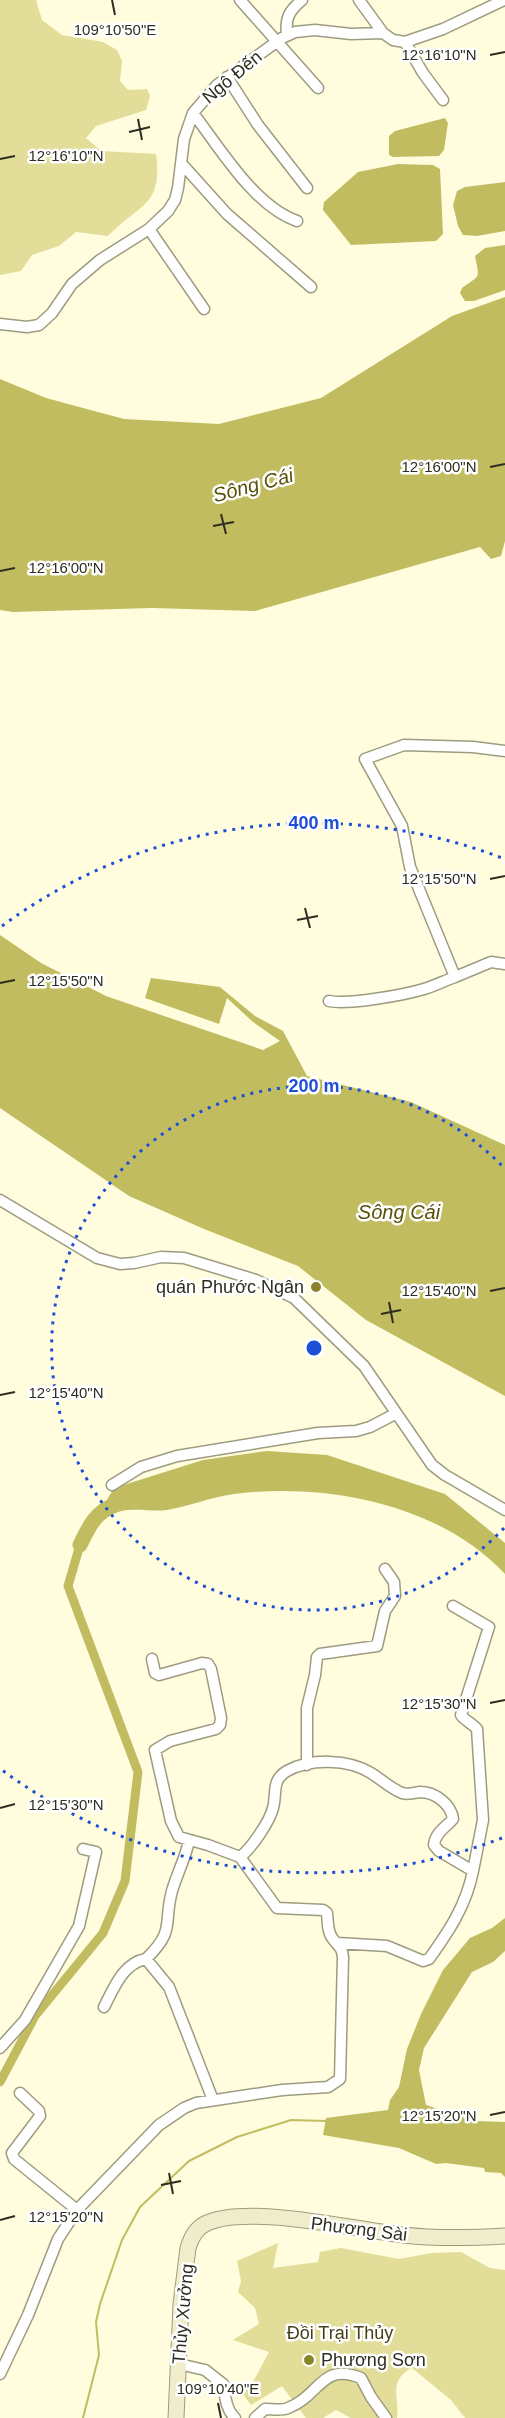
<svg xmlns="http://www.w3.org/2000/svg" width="505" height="2418" font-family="Arial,sans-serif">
<rect width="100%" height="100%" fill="#fffdde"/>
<path fill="#e2dd98" d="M0,0H36L42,20L62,35L103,42L117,50L122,61L120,81L128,90L147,89L150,96L146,110L96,126L86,138L101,151L156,154C163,207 139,204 108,236L76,232L59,246L32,255L21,271L0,275Z
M278,2243L273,2268L318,2262L320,2252L341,2248L399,2259L432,2253L461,2252L490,2268L505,2270V2418H465L451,2400L412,2368C387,2381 400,2398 397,2418H351L336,2410L323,2418H306L282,2386L251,2405L242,2393L254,2380L269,2352L233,2340L259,2324L255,2308L238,2292L241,2281L237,2261Z"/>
<path fill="#c2bc61" d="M445,118L448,123L444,150L439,156L393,157L389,155V136L395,131Z
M398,164L433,165L440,169L443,234L436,241L351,245L323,210L324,202L358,172Z
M505,182V231L477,236L463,235L458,226L453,205L457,191L465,187Z
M505,245V290L474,301H465L460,293L462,288C480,274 480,281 475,256L485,248Z
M505,297V541L501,556L491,559L480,547L255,611L152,608L13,612L0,610V379L46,398L124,419L219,424L321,398L452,316Z
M0,935L41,963L106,996L263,1050L280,1041L253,1022L227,998L219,1024L145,998L151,978L220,987L255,1016L283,1031L307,1076L411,1102L505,1145V1396L366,1320L298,1266L204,1229L129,1196L0,1108Z
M267,1451L327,1455L445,1494L505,1543V1574C440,1504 326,1482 234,1494C211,1497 190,1506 167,1510C153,1512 136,1508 122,1511C104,1514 91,1533 80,1545L114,1488L203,1460Z
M505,1918V1951L493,1962L472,1972L424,2048L419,2070L426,2105L474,2121L505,2122V2177L501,2173L485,2172L484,2168L446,2163L436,2164L399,2148L323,2135L326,2118L388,2110L390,2100L399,2087L407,2049L421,2014L443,1970L470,1938L492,1928Z"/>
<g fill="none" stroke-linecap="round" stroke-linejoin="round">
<path stroke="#c2bc61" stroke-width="2" d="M83,2418L99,2355L96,2322L100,2304L122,2240L140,2207L189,2161L237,2137L291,2120L328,2121"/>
<path stroke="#c2bc61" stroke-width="9" d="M0,2082L35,2016L103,1933L125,1881L138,1772L68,1586L80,1545"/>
<path stroke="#c2bc61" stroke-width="15" d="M80,1545C88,1528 96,1511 115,1505"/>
<defs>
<path id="street" d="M240,0L318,88
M359,0L383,33
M287,35C285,18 289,11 302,0
M405,42L423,73L443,100
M227,77L258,125L307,188
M193,113C220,148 254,206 297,221
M182,164L227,214L311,287
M149,229L204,309
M0,324L27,327L39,325L52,313L72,284L100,260L149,229L168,211L175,200L178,188L184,139L193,113L217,85L282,38L295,32L315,30L351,34L383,33L393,40L405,42L443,29L504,0
M505,751L473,747L404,745L365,759L402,826L410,867L455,977L491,962L505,964
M329,1001C348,1005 404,995 424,989C434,986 444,981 455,977
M0,1200L97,1258L120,1264L134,1263L161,1257L184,1258L256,1280L294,1298L364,1366L432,1465L445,1475L505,1510
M112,1485L141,1467L177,1456L318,1433L356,1431L370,1427L395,1414
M453,1606L489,1627L461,1715C465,1721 472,1723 477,1729L483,1820L473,1871
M307,1765V1708L315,1675L317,1657L320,1654L377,1646L385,1611L395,1596L394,1582L385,1569
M189,1841C185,1859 177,1874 172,1891C163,1924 176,1930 146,1959L169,1987L213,2100
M240,1857C251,1849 270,1821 273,1808C277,1794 271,1780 287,1771C311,1758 348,1759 371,1773C382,1780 390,1788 402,1793C408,1795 414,1793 420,1792C435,1792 451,1804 453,1819C445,1828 435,1833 434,1845L439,1851L473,1871C466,1906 449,1931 429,1959L423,1961L387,1946L338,1943
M104,2007C114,1988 123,1963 146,1959
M0,2048L25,2020L79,1926L96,1852L83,1849
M20,2093L39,2111L40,2116L12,2153L14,2159L77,2210
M179,2364L205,2370L223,2384C225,2395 226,2410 235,2418
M0,2374L28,2315L58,2239L77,2210L159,2125L184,2108L196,2103L282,2090L328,2087L340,2079L343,1957C342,1947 338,1946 333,1939C327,1932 328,1921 327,1913L323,1910L277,1908L240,1857L208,1845L179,1837L171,1821L155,1750L170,1741L216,1729L220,1725L221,1718L211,1669L208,1664L202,1663L159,1675L155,1673L152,1659
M255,2418L265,2409C272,2409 282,2411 288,2408C321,2395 321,2362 361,2378L371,2397L386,2418"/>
<path id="secondary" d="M176,2418L181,2304L188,2248C191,2238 197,2227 207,2223C248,2204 356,2230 404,2235C437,2239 471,2238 505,2236"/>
</defs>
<use href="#street" stroke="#9e9c80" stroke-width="13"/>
<use href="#secondary" stroke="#9e9c80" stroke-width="17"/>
<use href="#street" stroke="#fff" stroke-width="10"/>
<use href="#secondary" stroke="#f0edca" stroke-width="15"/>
</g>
<path fill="none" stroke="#2e2d21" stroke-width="2" d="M112,0L115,15M490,55L505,52M138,119L142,140M129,132L150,127M0,159L15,156M490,467L505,464M221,514L226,534M213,526L234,522M0,571L15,568M490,879L505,876M305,908L310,928M297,920L318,916M0,983L15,980M490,1291L505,1288M389,1302L393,1323M381,1314L401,1310M0,1395L15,1392M490,1703L505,1700M0,1808L15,1804M490,2115L505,2112M169,2173L173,2194M161,2185L181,2181M0,2220L15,2216M218,2403L221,2418"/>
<g fill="none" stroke="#1d4ed8" stroke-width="3" stroke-dasharray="3 6">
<path d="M504 1528A262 262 0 1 1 504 1168"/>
<path d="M502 1838A525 525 0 0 1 2 1770M2 926A525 525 0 0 1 502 858"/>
</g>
<g fill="#89832a" stroke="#fff" stroke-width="2">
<circle cx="316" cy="1287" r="6"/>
<circle cx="309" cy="2360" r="6"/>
</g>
<g text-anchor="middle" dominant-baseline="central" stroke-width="5" stroke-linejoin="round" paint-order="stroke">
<g font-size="18" fill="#2e2d21" stroke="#fff">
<text transform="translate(232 77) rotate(-40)">Ngô Đến</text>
<text transform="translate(359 2229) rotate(7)">Phương Sài</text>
<text transform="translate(183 2314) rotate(-85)">Thủy Xưởng</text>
</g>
<g font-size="18" fill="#2e2d21" stroke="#fff" text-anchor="end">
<text x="304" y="1287">quán Phước Ngân</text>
<text x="321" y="2360" text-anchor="start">Phương Sơn</text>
</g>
<g font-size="18" fill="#423f19" stroke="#fff">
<text x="340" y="2333">Đồi Trại Thủy</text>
</g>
<g font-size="20" font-style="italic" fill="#57510a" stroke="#fff">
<text transform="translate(253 485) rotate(-15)">Sông Cái</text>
<text x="399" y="1212">Sông Cái</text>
</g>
</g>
<g font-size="15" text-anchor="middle" fill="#2e2d21" stroke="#fff" stroke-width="5" stroke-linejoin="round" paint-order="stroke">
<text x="115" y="35">109°10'50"E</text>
<text x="439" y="60">12°16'10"N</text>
<text x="66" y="161">12°16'10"N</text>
<text x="439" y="472">12°16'00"N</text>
<text x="66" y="573">12°16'00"N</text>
<text x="439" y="884">12°15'50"N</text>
<text x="66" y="986">12°15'50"N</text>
<text x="439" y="1296">12°15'40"N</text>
<text x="66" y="1398">12°15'40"N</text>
<text x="439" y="1709">12°15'30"N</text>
<text x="66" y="1810">12°15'30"N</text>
<text x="439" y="2121">12°15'20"N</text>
<text x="66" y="2222">12°15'20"N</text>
<text x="218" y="2394">109°10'40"E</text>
</g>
<circle cx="314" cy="1348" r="9" fill="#1d4ed8" stroke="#fff" stroke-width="3"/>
<g font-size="18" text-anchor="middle" font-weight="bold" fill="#1d4ed8" stroke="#fff" stroke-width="5" stroke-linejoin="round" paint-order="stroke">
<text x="314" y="829">400 m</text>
<text x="314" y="1092">200 m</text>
</g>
</svg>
